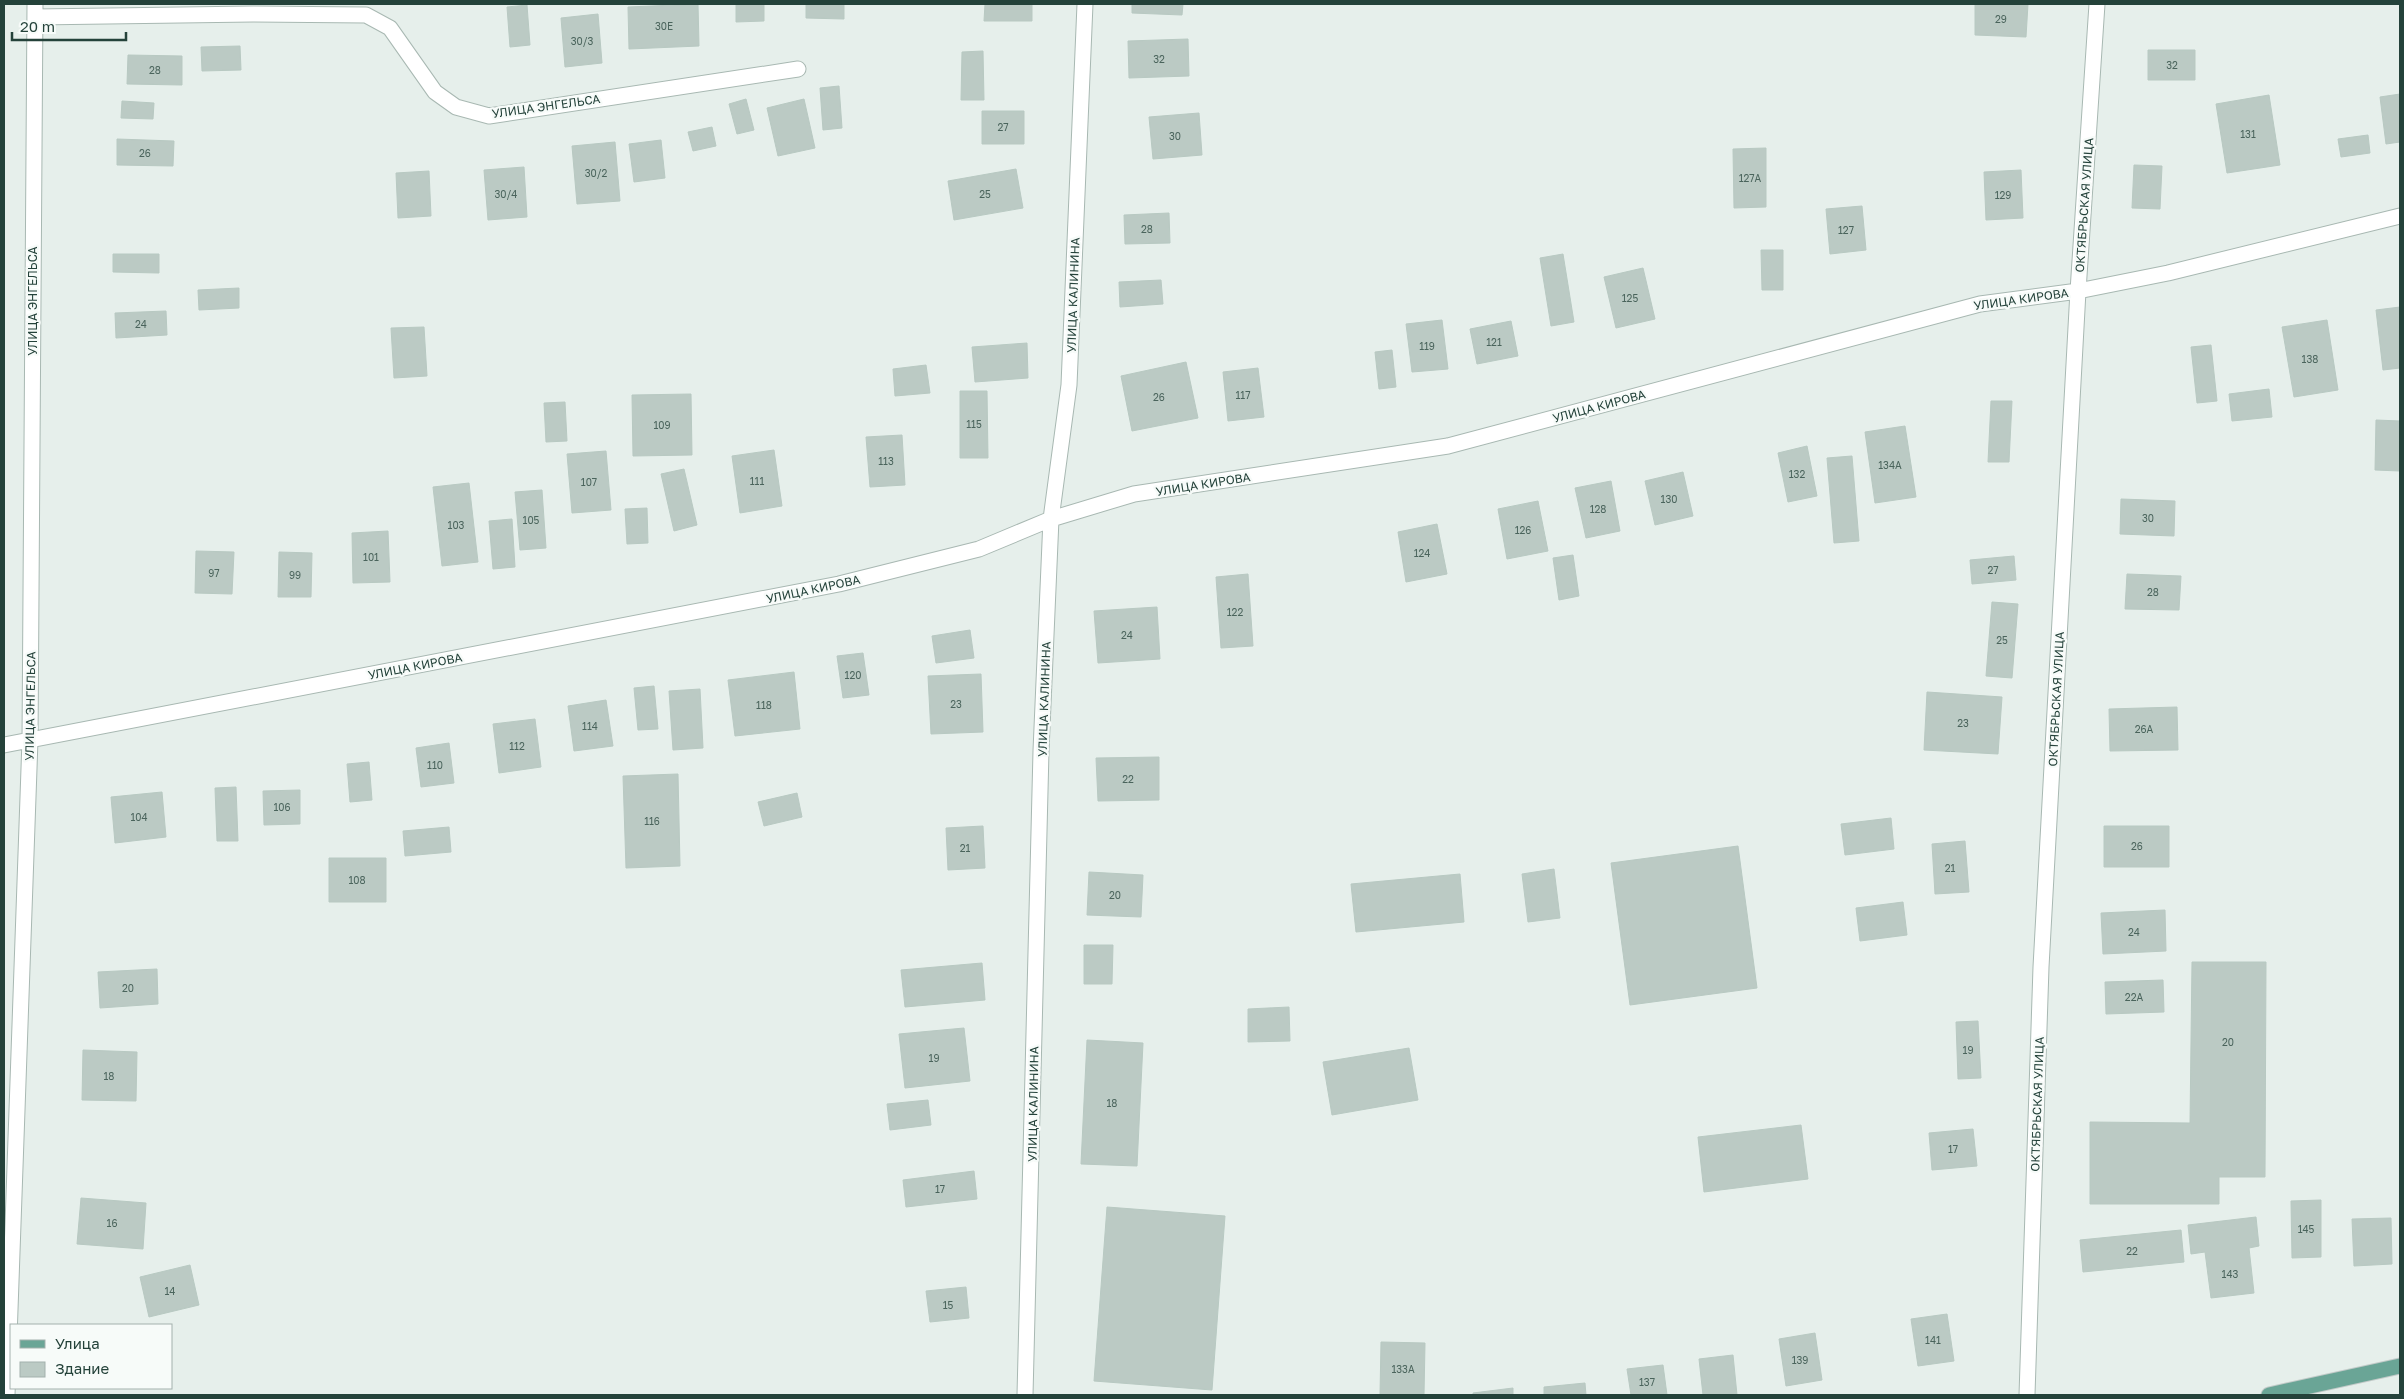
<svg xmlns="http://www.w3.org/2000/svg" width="2404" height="1399" font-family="'Golos Text',sans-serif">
<rect width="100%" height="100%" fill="#e6efeb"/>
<path fill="#bbcac4" stroke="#b8c9c2" d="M698,4L699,46L629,49L628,7Z
M736,4H764V21L736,22Z
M806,4H844V19L806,18Z
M985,4H1032V21H984Z
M1132,4H1183L1182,15L1132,13Z
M1975,4H2028L2026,37L1975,35Z
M527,5L530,45L510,47L507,7Z
M598,14L602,63L565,67L561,18Z
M1188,39L1189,76L1129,78L1128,41Z
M240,46L241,70L202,71L201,47Z
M2148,50H2195V80H2148Z
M983,51L984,100H961L962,52Z
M128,55L182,56V85L127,84Z
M839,86L842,128L823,130L820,88Z
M2400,94V142L2386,144L2380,97Z
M2269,95L2280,165L2227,173L2216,104Z
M746,99L754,130L737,134L729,104Z
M804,99L815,148L778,156L767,108Z
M122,101L154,103L153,119L121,118Z
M982,111H1024V144H982Z
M1199,113L1202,155L1153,159L1149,117Z
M712,127L716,146L693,151L688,132Z
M2368,135L2370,153L2341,157L2338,139Z
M117,139L174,141L173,166L117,165Z
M661,140L665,178L634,182L629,144Z
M615,142L620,201L577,204L572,146Z
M1766,148V207L1734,208L1733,149Z
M2134,165L2162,166L2160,209L2132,208Z
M524,167L527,217L488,220L484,170Z
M1016,169L1023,208L954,220L948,181Z
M2021,170L2023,218L1986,220L1984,172Z
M429,171L431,216L398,218L396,173Z
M1862,206L1866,250L1830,254L1826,209Z
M1169,213L1170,243L1125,244L1124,215Z
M1761,250H1783V290H1762Z
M113,254H159V273L113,272Z
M1563,254L1574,322L1551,326L1540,258Z
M1643,268L1655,319L1616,328L1604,277Z
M1161,280L1163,304L1120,307L1119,282Z
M239,288V308L199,310L198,290Z
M2400,307V368L2383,370L2376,310Z
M166,311L167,335L116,338L115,313Z
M1442,320L1448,369L1412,372L1406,324Z
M2327,320L2338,390L2294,397L2282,327Z
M1511,321L1518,356L1477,364L1470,329Z
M424,327L427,376L394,378L391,328Z
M1027,343L1028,378L975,382L972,347Z
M2211,345L2217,401L2197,403L2191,347Z
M1392,350L1396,387L1379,389L1375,352Z
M1186,362L1198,418L1132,431L1121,376Z
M926,365L930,393L895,396L893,369Z
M1258,368L1264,417L1228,421L1223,372Z
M2269,389L2272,417L2232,421L2229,394Z
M960,391H987L988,458H960Z
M691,394L692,455L633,456L632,395Z
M1991,401H2012L2009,462H1988Z
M565,402L567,441L546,442L544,403Z
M2376,420L2400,421V471L2375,470Z
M1905,426L1916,497L1875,503L1865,432Z
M902,435L905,485L870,487L866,437Z
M1807,446L1817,496L1788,502L1778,453Z
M774,450L782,506L740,513L732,456Z
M606,451L611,510L572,513L567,454Z
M1852,456L1859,541L1834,543L1827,458Z
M684,469L697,525L674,531L661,474Z
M1683,472L1693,516L1655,525L1645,481Z
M1611,481L1620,531L1586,538L1575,488Z
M469,483L478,562L442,566L433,487Z
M542,490L546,548L520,550L515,492Z
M2121,499L2175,501L2174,536L2120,534Z
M1538,501L1548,551L1507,559L1498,509Z
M647,508L648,543L627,544L625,509Z
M512,519L515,567L493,569L489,521Z
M1437,524L1447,574L1406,582L1398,532Z
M388,531L390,582L353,583L352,533Z
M196,551L234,552L232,594L195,593Z
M279,552L312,553L311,597H278Z
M1573,555L1579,596L1559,600L1553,558Z
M2014,556L2016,580L1972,584L1970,560Z
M1248,574L1253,646L1221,648L1216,577Z
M2127,574L2181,576L2179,610L2125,609Z
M1992,602L2018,604L2012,678L1986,676Z
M1157,607L1160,659L1098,663L1094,611Z
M970,630L974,658L936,663L932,636Z
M863,653L869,695L843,698L837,656Z
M794,672L800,729L735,736L728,680Z
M981,674L983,732L931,734L928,676Z
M654,686L658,729L638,730L634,688Z
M700,689L703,748L673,750L669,691Z
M1927,692L2002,697L1998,754L1924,750Z
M606,700L613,746L574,751L568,706Z
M2177,707L2178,750L2110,751L2109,709Z
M535,719L541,767L499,773L493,724Z
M449,743L454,783L421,787L416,748Z
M1159,757V800L1098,801L1096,758Z
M369,762L372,800L350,802L347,764Z
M678,774L680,866L626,868L623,776Z
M236,787L238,841H217L215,788Z
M300,790V824L264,825L263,791Z
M162,792L166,837L115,843L111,797Z
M797,793L802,817L764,826L758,802Z
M1891,818L1894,849L1845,855L1841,824Z
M983,826L985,868L948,870L946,828Z
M2104,826H2169V867H2104Z
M449,827L451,852L405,856L403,831Z
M1965,841L1969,892L1935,894L1932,844Z
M1738,846L1757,988L1630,1005L1611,863Z
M329,858H386V902H329Z
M1554,869L1560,918L1528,922L1522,874Z
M1089,872L1143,875L1141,917L1087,915Z
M1460,874L1464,922L1356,932L1351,884Z
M1903,902L1907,935L1860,941L1856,908Z
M2165,910L2166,951L2103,954L2101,913Z
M1084,945H1113L1112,984H1084Z
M2192,962H2266L2265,1177H2219V1204H2090V1122L2190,1123Z
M982,963L985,1000L905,1007L901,970Z
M157,969L158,1004L100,1008L98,972Z
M2163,980L2164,1012L2106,1014L2105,982Z
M1289,1007L1290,1041L1248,1042V1009Z
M1978,1021L1981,1078L1958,1079L1956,1022Z
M964,1028L970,1081L905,1088L899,1034Z
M1087,1040L1143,1043L1137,1166L1081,1164Z
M1409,1048L1418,1100L1332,1115L1323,1062Z
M83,1050L137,1052L136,1101L82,1100Z
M928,1100L931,1125L890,1130L887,1104Z
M1801,1125L1808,1179L1704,1192L1698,1137Z
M1973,1129L1977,1166L1932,1170L1929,1133Z
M974,1171L977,1199L906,1207L903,1180Z
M81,1198L146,1203L143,1249L77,1244Z
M2321,1200V1257L2292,1258L2291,1201Z
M1107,1207L1225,1216L1212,1390L1094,1381Z
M2256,1217L2259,1246L2249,1248L2254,1293L2211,1298L2205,1252L2191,1254L2188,1225Z
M2391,1218L2392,1264L2354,1266L2352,1219Z
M2181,1230L2184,1262L2083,1272L2080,1240Z
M190,1265L199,1305L149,1317L140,1277Z
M966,1287L969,1318L930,1322L926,1291Z
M1947,1314L1954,1361L1918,1366L1911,1319Z
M1815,1333L1822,1380L1786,1386L1779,1339Z
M1381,1342L1425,1343L1424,1395H1380Z
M1733,1355L1737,1395H1703L1699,1359Z
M1663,1365L1667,1395H1631L1627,1369Z
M1585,1383L1586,1395H1544V1387Z
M1513,1388V1395H1473V1393Z"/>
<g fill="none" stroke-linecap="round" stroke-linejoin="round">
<defs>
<path id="street" d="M35,17L253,14L366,15L390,28L435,92L456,107L489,116L798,69
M4,745L839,584L979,549L1051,519L1134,494L1448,446L1980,304L2078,291L2168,273L2400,216
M7,1395L30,740L35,4
M1025,1395L1041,751L1051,519L1069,385L1085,4
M2027,1395L2041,967L2078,291L2097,4"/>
<path id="primary" d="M2269,1395L2400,1366"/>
</defs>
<use href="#street" stroke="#a8b8b2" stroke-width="17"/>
<use href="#primary" stroke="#c2cac8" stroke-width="17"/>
<use href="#street" stroke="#fff" stroke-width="15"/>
<use href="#primary" stroke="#6aa596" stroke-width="15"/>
</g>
<g text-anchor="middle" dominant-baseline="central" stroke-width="4.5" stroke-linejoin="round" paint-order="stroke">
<g font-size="10" fill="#4a645c">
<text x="2001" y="19">29</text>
<text x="664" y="26">30Е</text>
<text x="582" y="41">30/3</text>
<text x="1159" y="59">32</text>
<text x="2172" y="65">32</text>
<text x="155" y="70">28</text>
<text x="1003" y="127">27</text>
<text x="2248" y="134">131</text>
<text x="1175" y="136">30</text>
<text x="145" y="153">26</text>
<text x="596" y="173">30/2</text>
<text x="1750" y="178">127А</text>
<text x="506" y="194">30/4</text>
<text x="985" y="194">25</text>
<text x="2003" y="195">129</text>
<text x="1147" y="229">28</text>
<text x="1846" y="230">127</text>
<text x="1630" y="298">125</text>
<text x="141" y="324">24</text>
<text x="1494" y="342">121</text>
<text x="1427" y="346">119</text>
<text x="2310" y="359">138</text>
<text x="1243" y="395">117</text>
<text x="1159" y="397">26</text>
<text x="974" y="424">115</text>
<text x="662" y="425">109</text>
<text x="886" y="461">113</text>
<text x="1890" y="465">134А</text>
<text x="1797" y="474">132</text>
<text x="757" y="481">111</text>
<text x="589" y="482">107</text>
<text x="1669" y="499">130</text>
<text x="1598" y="509">128</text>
<text x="2148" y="518">30</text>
<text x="531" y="520">105</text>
<text x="456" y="525">103</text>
<text x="1523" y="530">126</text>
<text x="1422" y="553">124</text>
<text x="371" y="557">101</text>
<text x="1993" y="570">27</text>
<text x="214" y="573">97</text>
<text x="295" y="575">99</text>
<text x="2153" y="592">28</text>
<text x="1235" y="612">122</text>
<text x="1127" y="635">24</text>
<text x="2002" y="640">25</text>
<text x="853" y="675">120</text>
<text x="956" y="704">23</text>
<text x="764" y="705">118</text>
<text x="1963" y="723">23</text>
<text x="590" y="726">114</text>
<text x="2144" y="729">26А</text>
<text x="517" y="746">112</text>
<text x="435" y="765">110</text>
<text x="1128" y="779">22</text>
<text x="282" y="807">106</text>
<text x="139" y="817">104</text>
<text x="652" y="821">116</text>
<text x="2137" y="846">26</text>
<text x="965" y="848">21</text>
<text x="1950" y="868">21</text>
<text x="357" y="880">108</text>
<text x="1115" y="895">20</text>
<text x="2134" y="932">24</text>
<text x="128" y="988">20</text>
<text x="2134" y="997">22А</text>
<text x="2228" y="1042">20</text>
<text x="1968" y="1050">19</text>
<text x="934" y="1058">19</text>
<text x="109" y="1076">18</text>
<text x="1112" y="1103">18</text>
<text x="1953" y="1149">17</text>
<text x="940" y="1189">17</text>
<text x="112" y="1223">16</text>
<text x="2306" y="1229">145</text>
<text x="2132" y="1251">22</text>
<text x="2230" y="1274">143</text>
<text x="170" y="1291">14</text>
<text x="948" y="1305">15</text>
<text x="1933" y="1340">141</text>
<text x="1800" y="1360">139</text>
<text x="1403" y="1369">133А</text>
<text x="1647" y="1382">137</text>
</g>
<g font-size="12" fill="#24423a" stroke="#f7fbf9">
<text transform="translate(546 106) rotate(-8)">УЛИЦА ЭНГЕЛЬСА</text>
<text transform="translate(2084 205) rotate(-86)">ОКТЯБРЬСКАЯ УЛИЦА</text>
<text transform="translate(1073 295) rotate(-88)">УЛИЦА КАЛИНИНА</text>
<text transform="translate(2021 299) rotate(-8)">УЛИЦА КИРОВА</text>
<text transform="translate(32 301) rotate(-90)">УЛИЦА ЭНГЕЛЬСА</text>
<text transform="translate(1599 406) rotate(-15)">УЛИЦА КИРОВА</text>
<text transform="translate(1203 484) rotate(-9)">УЛИЦА КИРОВА</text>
<text transform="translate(813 589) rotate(-12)">УЛИЦА КИРОВА</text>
<text transform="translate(415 666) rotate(-11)">УЛИЦА КИРОВА</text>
<text transform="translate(1044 699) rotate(-88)">УЛИЦА КАЛИНИНА</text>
<text transform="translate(2056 699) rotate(-87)">ОКТЯБРЬСКАЯ УЛИЦА</text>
<text transform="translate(30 706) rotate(-89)">УЛИЦА ЭНГЕЛЬСА</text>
<text transform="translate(1033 1104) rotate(-89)">УЛИЦА КАЛИНИНА</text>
<text transform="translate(2037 1104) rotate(-88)">ОКТЯБРЬСКАЯ УЛИЦА</text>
</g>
</g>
<rect width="2404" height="1399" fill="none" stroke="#24423a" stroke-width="10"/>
<rect x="10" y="1324" width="162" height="65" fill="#f7fbf9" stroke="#a3b1ad"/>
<rect x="20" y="1340" width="25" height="8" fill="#6aa596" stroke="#a3b1ad"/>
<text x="55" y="1349" font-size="15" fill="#24423a">Улица</text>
<rect x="20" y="1362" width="25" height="15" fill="#bbcac4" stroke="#a3b1ad"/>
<text x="55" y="1374" font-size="15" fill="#24423a">Здание</text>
<path d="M12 32v8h114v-8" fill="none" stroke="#24423a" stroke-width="2.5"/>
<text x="20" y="32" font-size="15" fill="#24423a" stroke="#f7fbf9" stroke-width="4" paint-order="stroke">20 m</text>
</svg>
